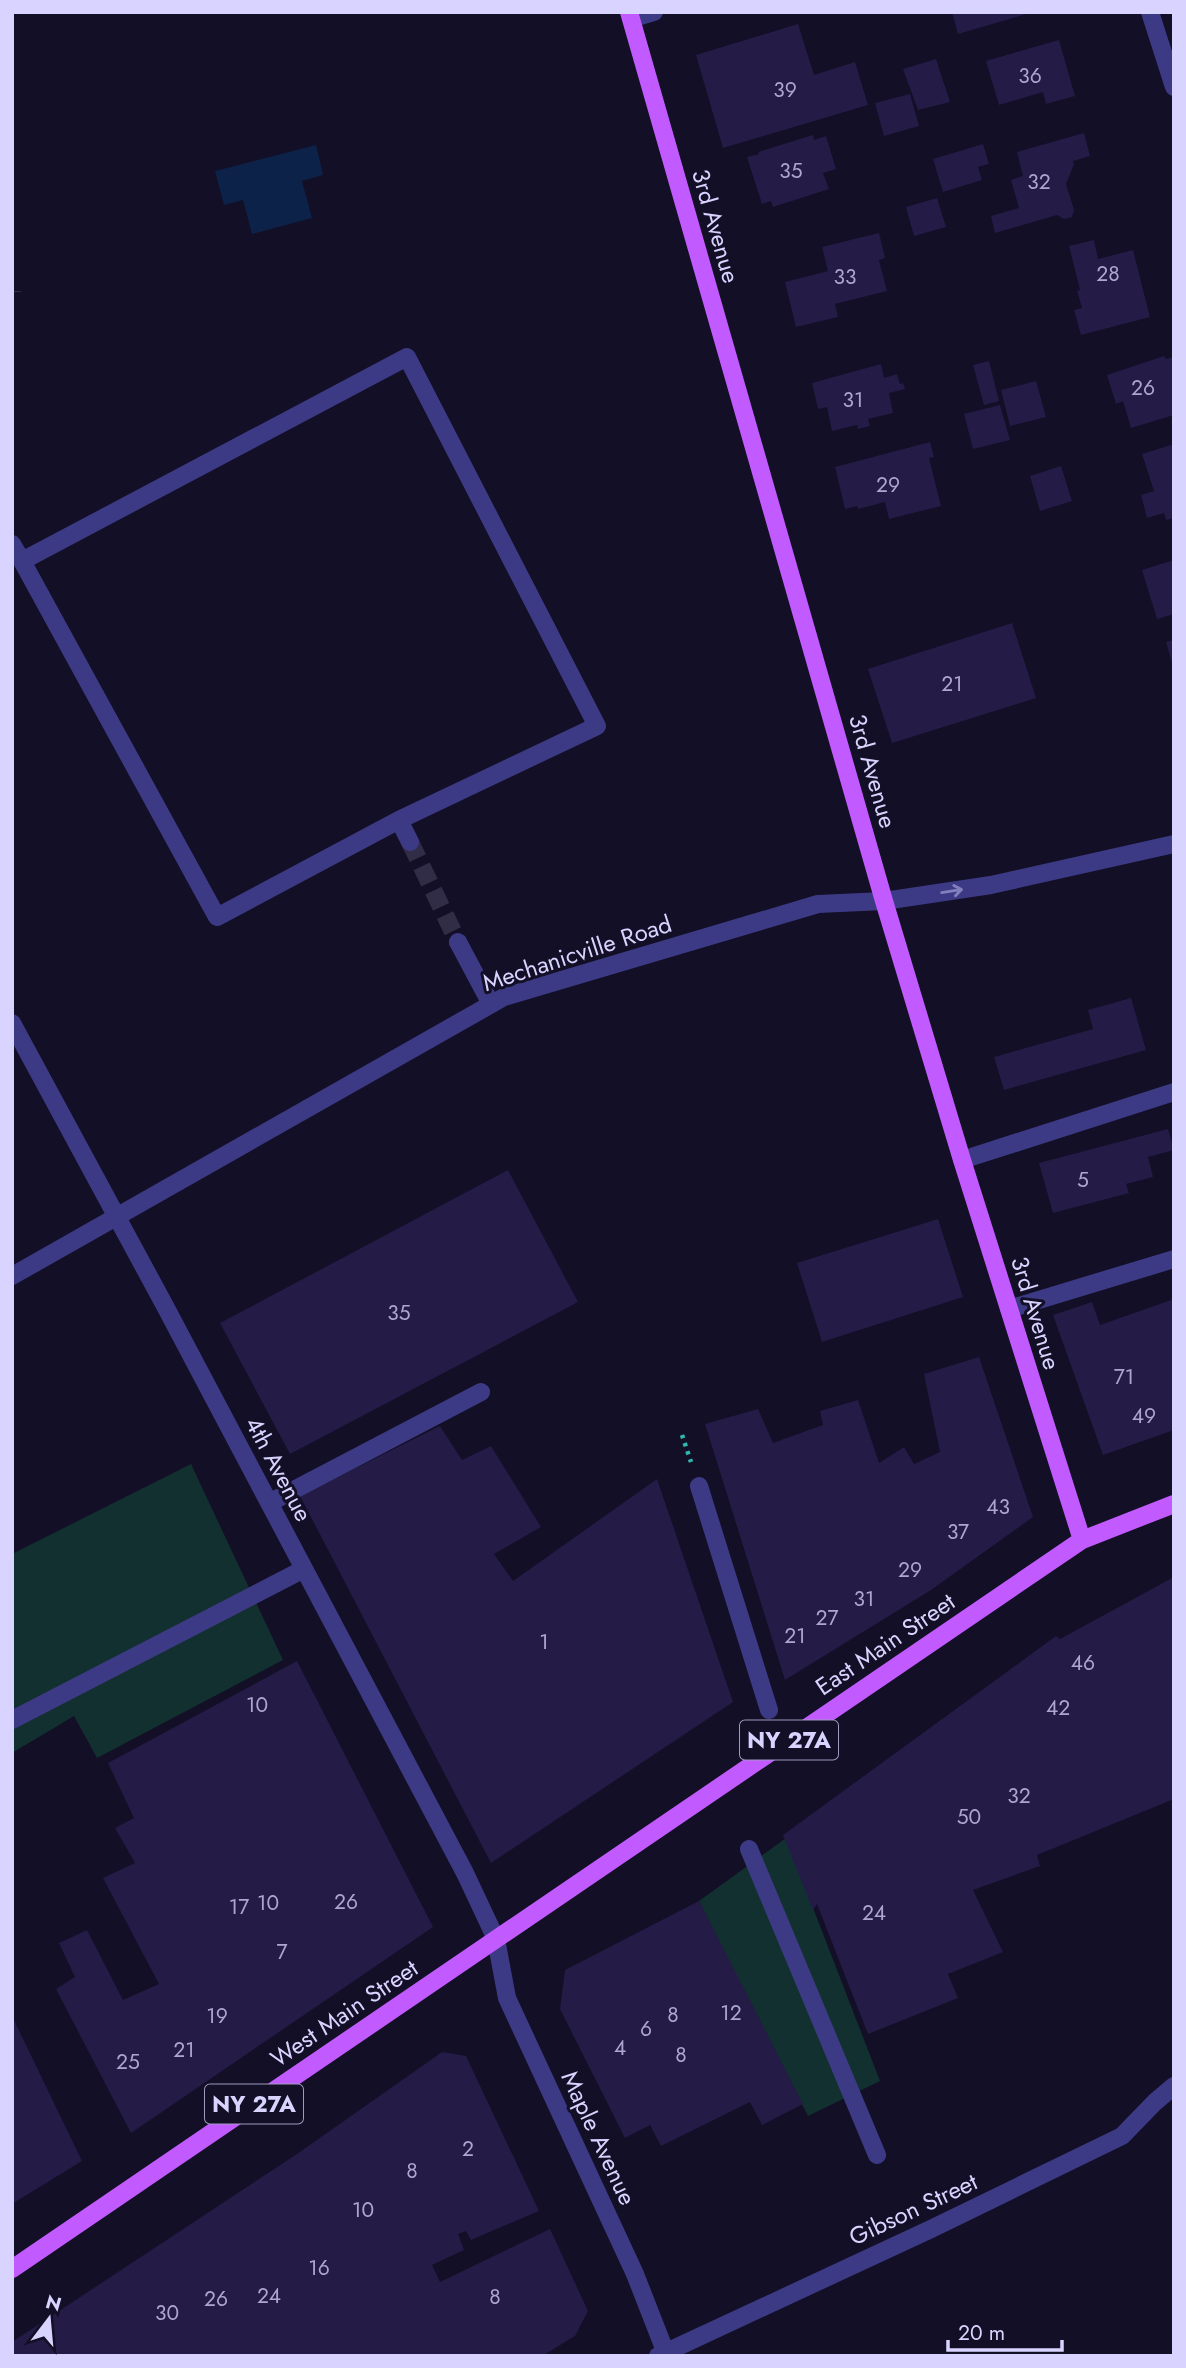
<svg xmlns="http://www.w3.org/2000/svg" width="1186" height="2368" font-family="Jost,sans-serif">
<rect width="100%" height="100%" fill="#130f26"/>
<path fill="#12302f" d="M191,1464L283,1660L97,1758L74,1716L12,1753V1554Z
M786,1838L880,2081L808,2116L699,1901Z"/>
<path fill="#0c2248" d="M316,145L323,175L302,181L312,218L252,234L243,200L224,205L215,171Z"/>
<path fill="#241b47" d="M952,12H1030V13L958,34Z
M798,24L814,75L855,62L868,105L723,148L696,55Z
M1059,40L1075,96L1046,104L1043,92L999,105L986,61Z
M936,59L950,102L918,110L903,69Z
M910,94L919,126L884,136L875,103Z
M1084,133L1090,156L1073,161L1074,164L1066,184L1074,210L1072,217L1064,219L1057,215L995,233L991,216L1019,208L1011,180L1023,176L1017,152Z
M813,135L814,140L826,136L836,169L823,173L829,189L773,207L771,201L762,204L747,157L759,154L758,152Z
M983,144L989,164L978,167L982,180L943,192L933,159Z
M937,198L946,227L914,236L906,207Z
M879,233L885,258L879,260L887,291L835,304L838,317L796,327L785,282L828,271L822,247Z
M1094,240L1098,259L1133,250L1150,317L1081,335L1074,310L1082,308L1077,291L1080,290L1069,246Z
M1164,356L1166,359L1174,357V415L1131,428L1123,401L1116,404L1107,375Z
M989,361L999,401L984,405L973,365Z
M881,364L884,378L897,374L900,384L903,383L905,389L889,393L893,413L868,419L870,426L858,429L857,425L832,431L827,407L818,409L812,383Z
M1036,381L1046,417L1010,426L1001,390Z
M1000,405L1010,440L973,449L964,414Z
M930,442L934,457L929,458L941,506L889,519L885,502L858,509L857,506L845,509L835,467Z
M1174,444V518L1166,520L1164,513L1147,518L1141,495L1154,491L1142,454Z
M1061,466L1072,501L1040,511L1030,476Z
M1174,560V614L1157,619L1142,570Z
M1012,623L1036,698L892,743L868,669Z
M1174,640V666H1173L1166,642Z
M1131,998L1146,1050L1004,1090L994,1057L1093,1029L1088,1010Z
M1168,1129L1174,1150L1148,1157L1153,1177L1126,1184L1129,1193L1053,1213L1039,1163Z
M508,1170L578,1302L290,1454L220,1323Z
M938,1219L963,1297L822,1342L797,1263Z
M1174,1299V1430L1103,1455L1053,1315L1092,1302L1100,1325Z
M979,1357L1033,1517L931,1590L785,1680L705,1424L758,1409L773,1443L823,1425L820,1411L858,1400L879,1463L904,1447L914,1464L940,1452L924,1374Z
M440,1426L462,1460L491,1446L541,1527L494,1554L513,1581L657,1479L733,1702L491,1863L300,1496Z
M1174,1577V1799L1037,1855L1040,1866L973,1890L1003,1952L948,1974L958,1998L868,2034L817,1904L813,1910L783,1835L1056,1636L1060,1639Z
M297,1661L433,1927L131,2133L56,1989L75,1977L59,1943L87,1930L123,2000L159,1984L103,1878L135,1863L115,1828L134,1818L108,1763Z
M699,1901L803,2104L762,2125L750,2102L661,2146L650,2125L625,2138L560,2009L565,1970Z
M12,2016L82,2161L12,2204Z
M442,2052L466,2056L539,2211L471,2240L466,2231L458,2234L464,2250L432,2265L440,2282L550,2229L588,2311L575,2336L542,2356H12V2342L297,2154Z"/>
<g fill="none" stroke-linecap="round" stroke-linejoin="round">
<path stroke="#312d47" stroke-width="18" stroke-dasharray="18 9" stroke-linecap="butt" d="M12,291V292
M410,842L458,942"/>
<path stroke="#2fb8b0" stroke-width="4.5" stroke-dasharray="3.5 5" stroke-linecap="butt" d="M682,1435L691,1462"/>
<path stroke="#3d3a85" stroke-width="18" d="M1150,12L1174,87
M631,19L654,12
M407,357L597,726L399,820L217,917L22,561Z
M12,544L22,561
M399,820L410,842
M458,942L491,1004
M12,1023L165,1306L465,1873L496,1939L507,1998L635,2274L667,2356
M962,1160L1174,1092
M12,1276L504,997L818,904L884,901L991,885L1174,844
M1009,1309L1174,1259
M699,1486L769,1710
M269,1503L481,1392
M12,1720L304,1569
M749,1849L877,2155
M658,2356L931,2229L1122,2136L1155,2102L1174,2086"/>
<path stroke="#c25bff" stroke-width="18" d="M629,12L884,901L962,1160L1082,1540
M12,2269L1082,1540L1174,1504"/>
</g>
<defs><path id="oneway-shaft" d="M-6 0H5M1.5-3L5.5 0L1.5 3" fill="none" stroke-width="1.6" stroke-linecap="round" stroke-linejoin="round" transform="scale(1.75)"/></defs>
<use stroke="#837fbc" href="#oneway-shaft" transform="translate(952 891) rotate(-9)"/>
<g text-anchor="middle" dominant-baseline="central" stroke-width="6" stroke-linejoin="round" paint-order="stroke">
<g font-size="21" fill="#aca6d1">
<text x="1030" y="76">36</text>
<text x="785" y="90">39</text>
<text x="791" y="171">35</text>
<text x="1039" y="182">32</text>
<text x="1108" y="274">28</text>
<text x="845" y="277">33</text>
<text x="1143" y="388">26</text>
<text x="853" y="400">31</text>
<text x="888" y="485">29</text>
<text x="952" y="684">21</text>
<text x="1083" y="1180">5</text>
<text x="399" y="1313">35</text>
<text x="1124" y="1377">71</text>
<text x="1144" y="1416">49</text>
<text x="998" y="1507">43</text>
<text x="958" y="1532">37</text>
<text x="910" y="1570">29</text>
<text x="864" y="1599">31</text>
<text x="827" y="1618">27</text>
<text x="795" y="1636">21</text>
<text x="544" y="1642">1</text>
<text x="1083" y="1663">46</text>
<text x="257" y="1705">10</text>
<text x="1058" y="1708">42</text>
<text x="1019" y="1796">32</text>
<text x="969" y="1817">50</text>
<text x="346" y="1902">26</text>
<text x="268" y="1903">10</text>
<text x="239" y="1907">17</text>
<text x="874" y="1913">24</text>
<text x="282" y="1952">7</text>
<text x="731" y="2013">12</text>
<text x="673" y="2015">8</text>
<text x="217" y="2016">19</text>
<text x="646" y="2029">6</text>
<text x="620" y="2048">4</text>
<text x="184" y="2050">21</text>
<text x="681" y="2055">8</text>
<text x="128" y="2062">25</text>
<text x="468" y="2149">2</text>
<text x="412" y="2171">8</text>
<text x="363" y="2210">10</text>
<text x="319" y="2268">16</text>
<text x="269" y="2296">24</text>
<text x="495" y="2297">8</text>
<text x="216" y="2299">26</text>
<text x="167" y="2313">30</text>
</g>
<g fill="#130f26" stroke="#9e99be" stroke-width="2">
<rect x="740" y="1720.5" width="98" height="39" rx="5"/>
<rect x="205" y="2084.5" width="98" height="39" rx="5"/>
</g>
<g font-size="23" font-weight="bold" fill="#d9d4ff">
<text x="789" y="1740">NY 27A</text>
<text x="254" y="2104">NY 27A</text>
</g>
<g font-size="24" fill="#d9d4ff" stroke="#130f26">
<text transform="translate(716 226) rotate(74)">3rd Avenue</text>
<text transform="translate(873 771) rotate(74)">3rd Avenue</text>
<text transform="translate(577 953) rotate(-18)">Mechanicville Road</text>
<text transform="translate(1036 1313) rotate(73)">3rd Avenue</text>
<text transform="translate(279 1469) rotate(62)">4th Avenue</text>
<text transform="translate(885 1644) rotate(-34)">East Main Street</text>
<text transform="translate(344 2013) rotate(-34)">West Main Street</text>
<text transform="translate(599 2138) rotate(65)">Maple Avenue</text>
<text transform="translate(913 2209) rotate(-25)">Gibson Street</text>
</g>
</g>
<rect width="1186" height="2368" fill="none" stroke="#d9d4ff" stroke-width="28"/>
<g transform="translate(49 2319) rotate(16)" stroke="#130f26" stroke-width="5" paint-order="stroke">
<path d="M0-5L12 26L0 18L-12 26Z" fill="#d9d4ff"/>
<text y="-10" font-size="19" font-weight="bold" text-anchor="middle" fill="#d9d4ff">N</text>
</g>
<path d="M948 2340v10h114v-10" fill="none" stroke="#d9d4ff" stroke-width="3.5"/>
<text x="958" y="2340" font-size="21" fill="#d9d4ff" stroke="#130f26" stroke-width="5" paint-order="stroke">20 m</text>
</svg>
